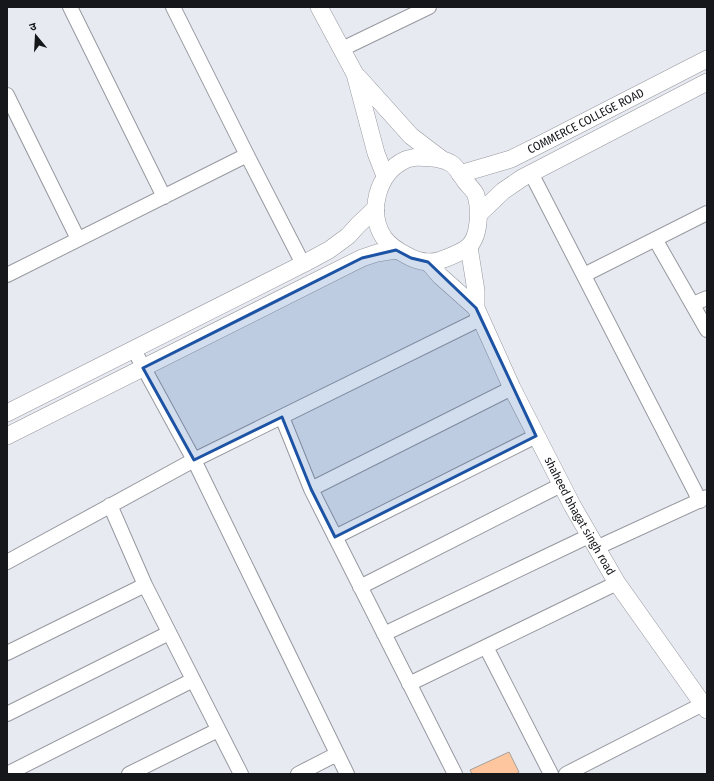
<svg xmlns="http://www.w3.org/2000/svg" width="714" height="781" font-family="'Fira Sans Condensed','Noto Sans Devanagari',sans-serif">
<rect width="100%" height="100%" fill="#e7eaf1"/>
<path fill="#fdc69e" stroke="#a59f9a" d="M509,752L519,772L516,774H472L470,770Z"/>
<g fill="none" stroke-linecap="round" stroke-linejoin="round">
<defs>
<path id="minor" d="M70,7L164,197
M173,7L247,155L303,264
M342,49L429,7
M7,95L78,239
M531,173L700,501
M655,239L707,330
M7,275L247,155
M584,275L707,213
M693,304L707,298
M134,350L194,460L347,774
M282,417L311,489L455,774
M311,489L512,388
M110,505L145,585L241,774
M335,537L536,436
M596,548L707,497
M7,562L194,460L480,319
M360,587L561,485
M384,634L589,536
M486,647L551,774
M7,653L145,585
M409,684L617,583
M7,714L169,633
M7,774L193,680
M129,774L218,730
M298,774L337,754
M566,774L703,704"/>
<g id="tertiary">
<path d="M319,7L355,74L376,153L385,176"/>
<path d="M358,77L411,136L440,158"/>
<path d="M417,157C429,158 441,157 452,164C457,168 461,175 465,181C468,185 474,190 476,195C480,209 480,237 468,247C461,253 449,257 441,260C429,264 416,261 406,255C398,251 390,246 384,238C367,213 377,173 405,160C408,158 413,158 417,157Z"/>
<path id="s1" d="M460,174L511,159L545,142L707,59"/>
<path d="M479,214L503,191L522,178L707,82"/>
<path id="s2" d="M469,247L476,291V308L512,388L572,505L617,583L707,710"/>
<path d="M428,262L440,276L476,308"/>
<path d="M7,413L303,264L329,250L348,236L358,225L376,208"/>
<path d="M7,436L362,258L377,253L396,250"/>
</g>
</defs>
<use href="#minor" stroke="#96989f" stroke-width="16"/>
<use href="#tertiary" stroke="#96989f" stroke-width="18"/>
<use href="#minor" stroke="#fff" stroke-width="14"/>
<use href="#tertiary" stroke="#fff" stroke-width="17"/>
</g>
<path fill="#1c53a4" fill-opacity="0.2" stroke="#1c53a4" stroke-width="3" stroke-linejoin="round" d="M396,250L411,258L428,262L476,308L536,436L335,537L311,489L282,417L194,460L143,368L362,258Z"/>
<g text-anchor="middle" dominant-baseline="central" stroke-width="4" stroke-linejoin="round" paint-order="stroke">
<g font-size="12" fill="#16171a" stroke="#e7eaf1">
<text stroke="none"><textPath href="#s1" startOffset="137">COMMERCE COLLEGE ROAD</textPath></text>
<text stroke="none"><textPath href="#s2" startOffset="294">shaheed bhagat singh road</textPath></text>
</g>
</g>
<rect width="714" height="781" fill="none" stroke="#16171a" stroke-width="16"/>
<g transform="translate(36 36) rotate(342)" stroke="#e7eaf1" stroke-width="3" paint-order="stroke">
<path d="M0-3L7 15L0 10L-7 15Z" fill="#16171a"/>
<text y="-6" font-size="11" font-weight="bold" text-anchor="middle" fill="#16171a">उ</text>
</g>
</svg>
